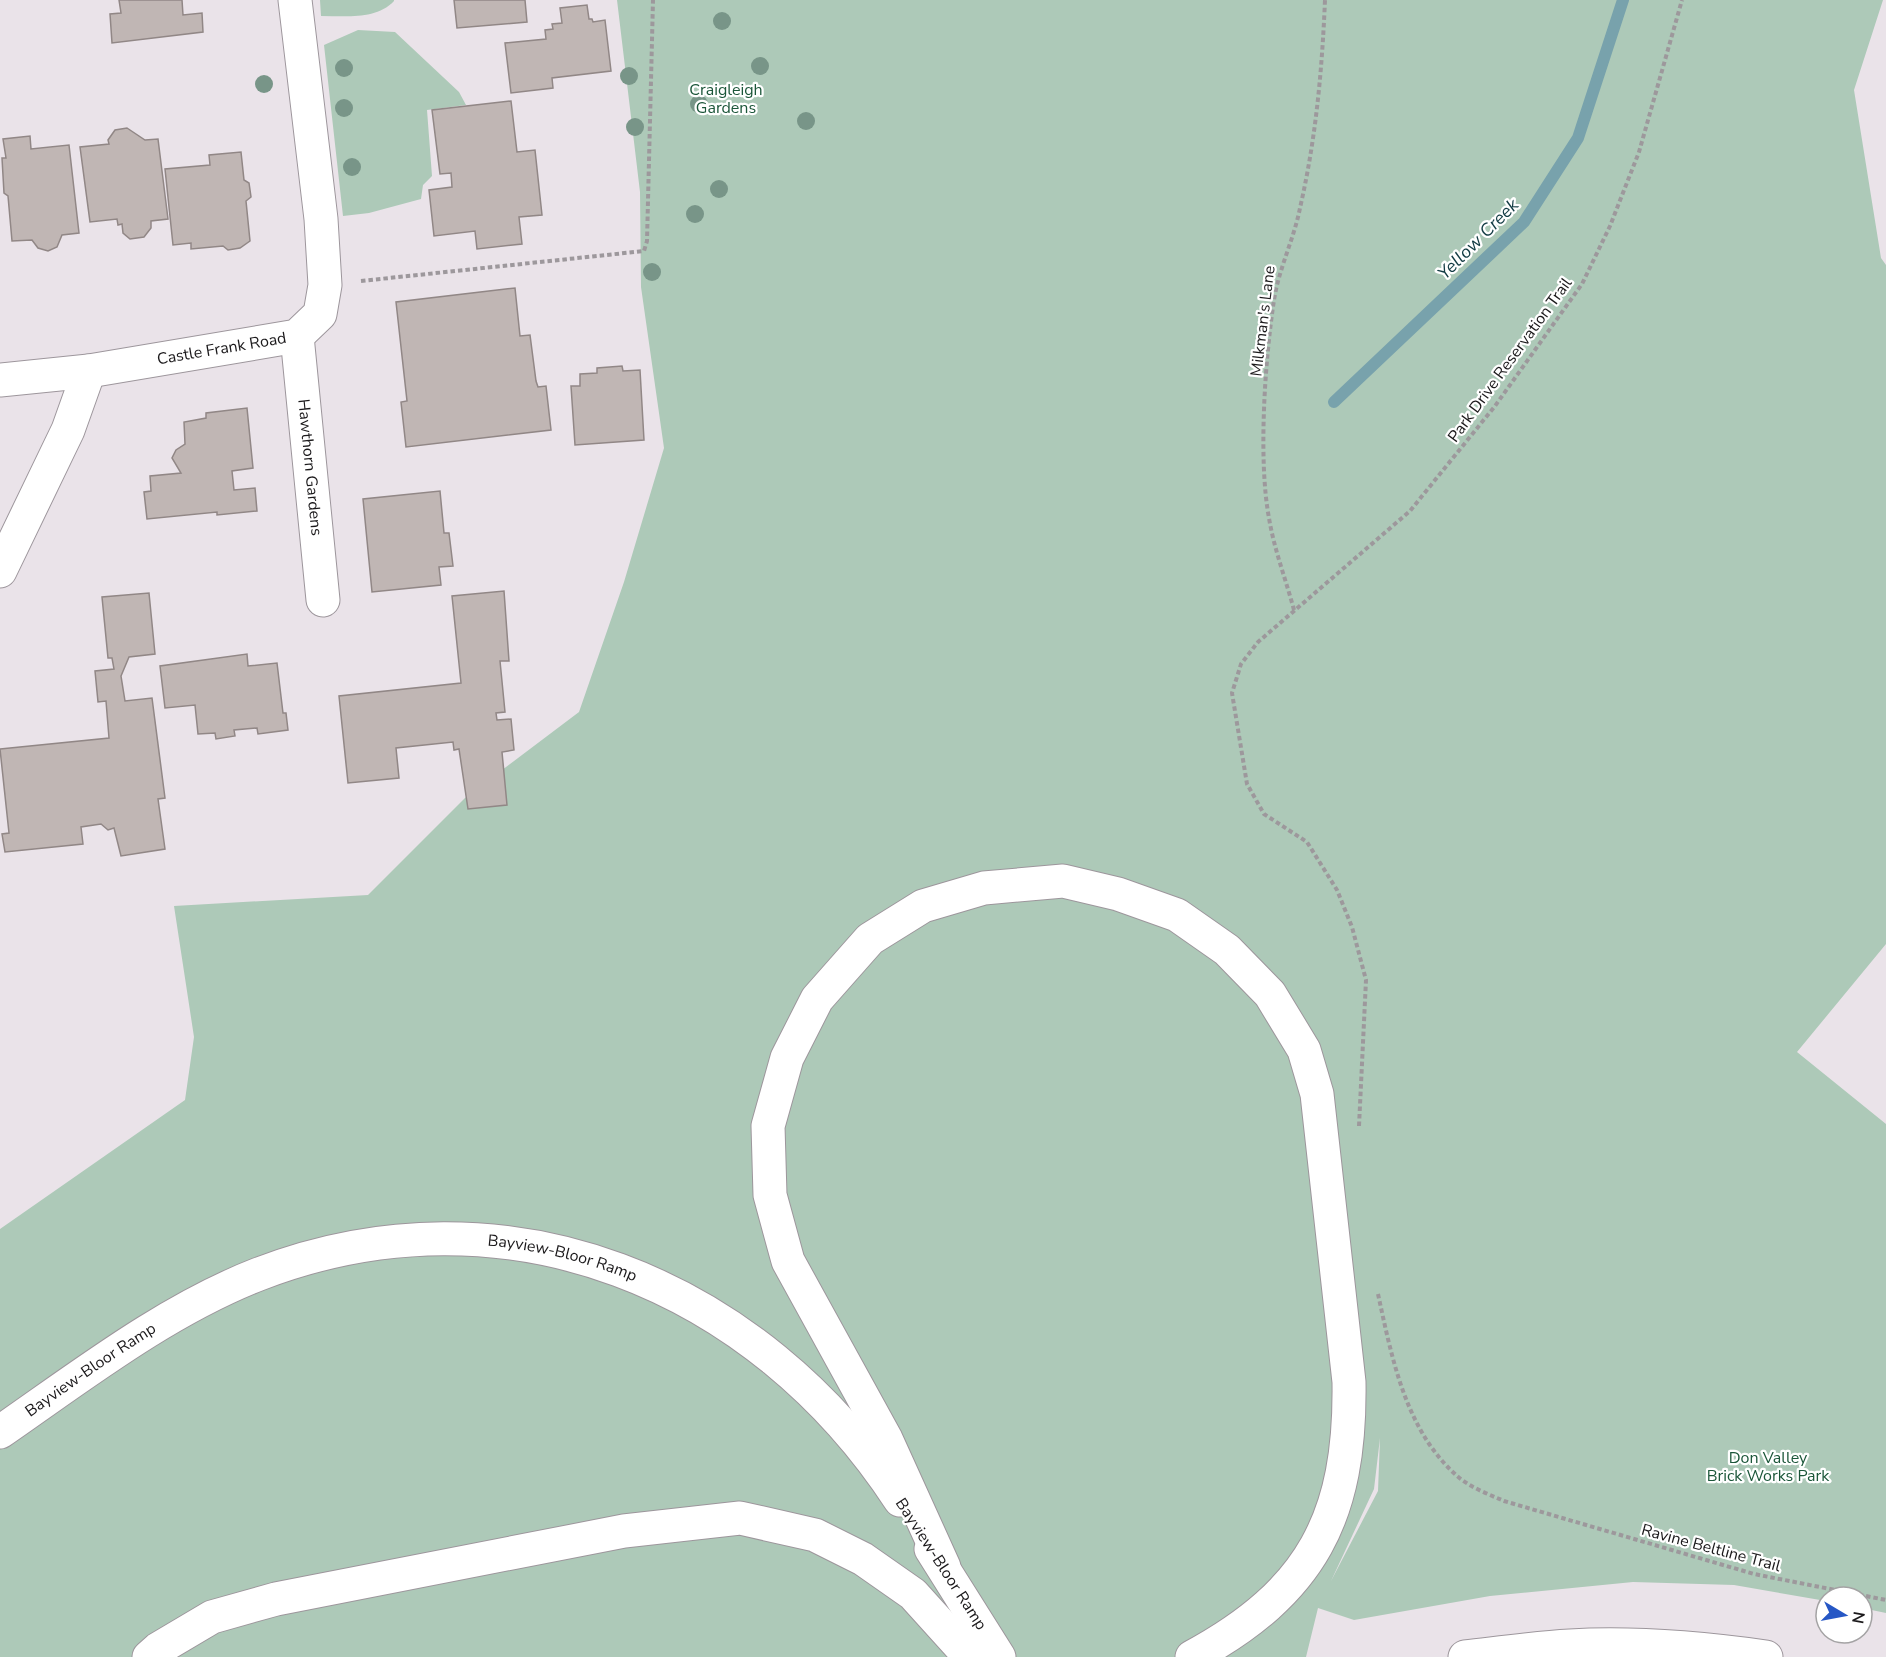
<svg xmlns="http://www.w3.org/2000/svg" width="1886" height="1657" font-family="'Nunito Sans',sans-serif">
<rect width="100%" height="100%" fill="#eae3e9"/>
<path fill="#adc9b8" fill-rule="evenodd" d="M320,0H394V1C376,20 346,16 321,16Z
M617,0H1883L1854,90L1881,258L1886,265V944L1797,1052L1886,1124V1613L1862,1608V1597H1826V1601L1734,1585L1633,1582L1490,1596L1354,1620L1318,1608L1306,1657H0V1229L185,1100L194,1037L174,906L368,895L465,798L579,712L624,582L664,448L641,287L640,192ZM1380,1438L1378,1491L1331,1581L1374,1489Z
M358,30L395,32L459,92L466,105L427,110L432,176L423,185L421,199L369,213L343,216L324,45Z"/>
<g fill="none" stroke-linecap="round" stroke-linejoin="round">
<path stroke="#78a2ac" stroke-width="12" d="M1334,402L1524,222L1578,138L1623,0"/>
</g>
<path fill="#c0b6b4" stroke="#918786" stroke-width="1.5" d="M119,0H182L183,15L202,13L203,32L112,43L110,14L121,13Z
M454,0H525L527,22L457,28Z
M587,5L589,19H592L593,22L605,20L611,71L552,78L553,88L511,93L505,43L546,39L545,30L553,29L552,24L562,23L560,8Z
M511,101L517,152L535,150L542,215L519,217L522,244L477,249L475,231L434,236L429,190L452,187L451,173L440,174L432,110Z
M127,128L145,140L158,139L168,219L151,221V228L144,237L130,239L123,233L122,224L118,225L117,219L90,222L80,147L109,144L108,140L115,130Z
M30,136L31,149L69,145L79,233L62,235L57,247L48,251L38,248L32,240L12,241L8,196L4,193L2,158H6L3,139Z
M241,152L244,180L249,183L251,197L246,201L250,241L240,248L228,250L223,246L191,249V243L173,245L165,169L210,165L209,155Z
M515,288L520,336L530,335L536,381L538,387L546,386L551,430L406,447L401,402L407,401L396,302Z
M622,366L623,371L640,370L644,440L575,445L571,386H580V374L597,373V368Z
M247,408L253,468L232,471L234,490L255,488L257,511L217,515V512L147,519L144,492L151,491L150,476L181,473L172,458L176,450L185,444L184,422L206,418V413Z
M440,491L444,533H449L453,566L439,567L441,585L372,592L363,499Z
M504,591L509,661H500L505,712L496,713L497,720L511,719L514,750L502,752L507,805L468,809L459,749L454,750L453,742L396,748L399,778L348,783L339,696L461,683L452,596Z
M149,593L155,654L129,657L121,676L125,701L152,698L165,798L158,799L165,849L121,856L114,828L108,830L101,824L81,827L83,844L5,852L2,834L9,833L0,749L109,738L106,701L98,702L95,671L114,669L112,658H108L102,597Z
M247,654L248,666L277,663L283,713H286L288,730L258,734L257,728L234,730L235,736L216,739L215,733L198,734L195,705L165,708L160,666Z"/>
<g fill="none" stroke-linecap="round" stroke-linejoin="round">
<defs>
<g id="minor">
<path id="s1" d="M297,336L323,600"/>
<path id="s2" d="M0,380L89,371L297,336L320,314L325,285L321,219L295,0"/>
<path d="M0,571L68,430L89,371"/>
</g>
<path id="secondary" d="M1465,1657C1500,1653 1535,1648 1570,1646C1635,1642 1701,1648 1766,1657"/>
<g id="primary">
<path id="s3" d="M0,1432C81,1376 166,1310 259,1274C506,1179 758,1283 900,1500"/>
<path d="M931,1549L999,1657"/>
<path d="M944,1567L886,1439L788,1261L770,1195L768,1126L787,1058L817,999L870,939L923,906L984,888L1063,881L1118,894L1177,915L1227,950L1270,994L1304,1050L1317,1094L1349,1382C1351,1517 1312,1592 1192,1657"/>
<path d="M149,1657L158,1649L212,1617L276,1599L624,1531L740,1518L815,1535L863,1559L913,1594L970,1657"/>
</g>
</defs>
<use href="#minor" stroke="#9d969c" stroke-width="35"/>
<use href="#secondary" stroke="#9d969c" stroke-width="35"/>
<use href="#primary" stroke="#9d969c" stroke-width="35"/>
<path stroke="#9d989c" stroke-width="4" stroke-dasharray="4.5 3" stroke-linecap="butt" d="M361,281L644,251L647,241L653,0
M1294,610C1286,580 1274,549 1269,518C1258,460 1265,359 1274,300C1279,268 1294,239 1300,208C1316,138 1322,71 1325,0
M1359,1126L1366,980L1352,927L1337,890L1307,842L1264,814L1247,784L1232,693L1241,664L1258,642L1410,511L1495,406L1582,284L1610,226L1639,152L1682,0
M1378,1294C1392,1358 1405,1429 1456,1475C1469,1487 1488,1494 1504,1501L1754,1574L1886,1600"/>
<use href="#minor" stroke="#fff" stroke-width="33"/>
<use href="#secondary" stroke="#fff" stroke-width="33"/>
<use href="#primary" stroke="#fff" stroke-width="33"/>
</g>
<g fill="#789588">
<circle cx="722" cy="21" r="9"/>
<circle cx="760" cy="66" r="9"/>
<circle cx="344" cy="68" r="9"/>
<circle cx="629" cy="76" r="9"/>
<circle cx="264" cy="84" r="9"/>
<circle cx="699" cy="104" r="9"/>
<circle cx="344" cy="108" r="9"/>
<circle cx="806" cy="121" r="9"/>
<circle cx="635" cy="127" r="9"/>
<circle cx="352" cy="167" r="9"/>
<circle cx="719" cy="189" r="9"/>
<circle cx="695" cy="214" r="9"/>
<circle cx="652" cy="272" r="9"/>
</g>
<g text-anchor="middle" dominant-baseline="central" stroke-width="4.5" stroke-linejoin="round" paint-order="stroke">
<g font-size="16" fill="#1b5639" stroke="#fff">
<text x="726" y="90">Craigleigh<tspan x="726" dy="18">Gardens</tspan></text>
<text x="1768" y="1458">Don Valley<tspan x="1768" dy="18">Brick Works Park</tspan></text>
</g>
<g font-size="16" fill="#1b191b" stroke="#fff">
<text transform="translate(1263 321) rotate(-83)">Milkman's Lane</text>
<text stroke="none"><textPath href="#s2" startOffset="224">Castle Frank Road</textPath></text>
<text transform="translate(1510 360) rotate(-54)">Park Drive Reservation Trail</text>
<text stroke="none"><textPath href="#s1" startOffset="132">Hawthorn Gardens</textPath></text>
<text stroke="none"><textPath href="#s3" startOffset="614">Bayview-Bloor Ramp</textPath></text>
<text stroke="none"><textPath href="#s3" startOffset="110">Bayview-Bloor Ramp</textPath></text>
<text transform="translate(1711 1548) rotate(15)">Ravine Beltline Trail</text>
<text transform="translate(941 1564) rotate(57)">Bayview-Bloor Ramp</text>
</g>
<g font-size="18" font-style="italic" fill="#123b43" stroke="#fff">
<text transform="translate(1478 239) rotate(-45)">Yellow Creek</text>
</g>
</g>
<g transform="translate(1844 1615) rotate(100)"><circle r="28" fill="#ffffff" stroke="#a4a3a4" stroke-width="1.5"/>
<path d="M0-4.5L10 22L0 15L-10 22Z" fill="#2657c5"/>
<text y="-9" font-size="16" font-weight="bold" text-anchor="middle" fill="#1b191b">N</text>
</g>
</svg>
